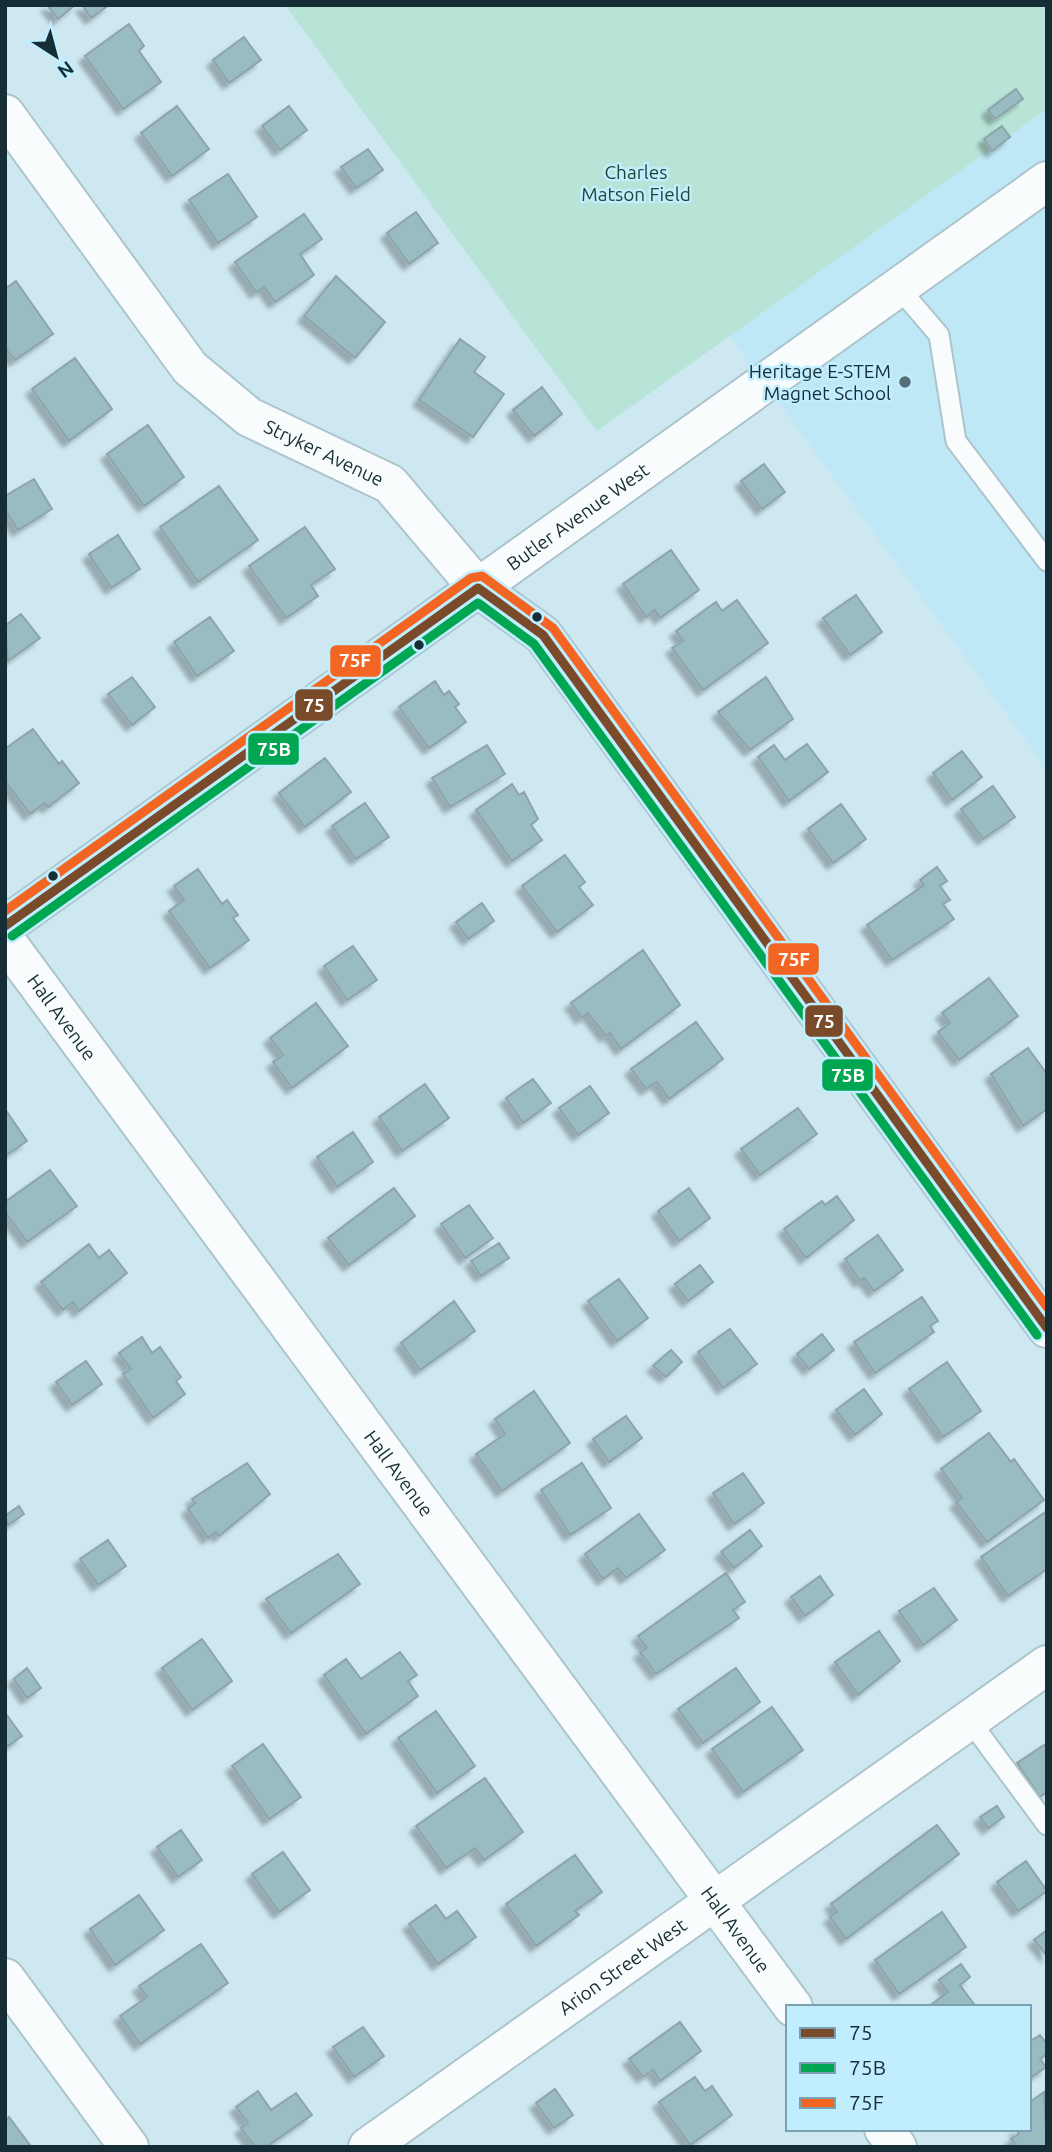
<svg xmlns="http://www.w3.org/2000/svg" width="1052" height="2152" font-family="Ubuntu,sans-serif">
<defs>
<filter id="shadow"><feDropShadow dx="-6" dy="6" stdDeviation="2" flood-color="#0004"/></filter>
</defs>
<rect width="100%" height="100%" fill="#cee8f1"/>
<path fill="#bfe8f6" d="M285,5H1047V769L729,335L597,431Z"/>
<path fill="#b8e4d8" d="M285,5H1047V109L597,431Z"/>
<path fill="#99bbc2" stroke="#8da4aa" stroke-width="2" filter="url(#shadow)" d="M47,5H75L58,19Z
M82,5H109L91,18Z
M129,24L144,46L139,51L161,82L123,109L85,56Z
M244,37L261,60L229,83L213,60Z
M1016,89L1023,99L995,119L988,110Z
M177,106L209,149L172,176L141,133Z
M289,106L307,130L280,150L262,126Z
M1002,126L1010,137L992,151L984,139Z
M368,149L383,170L356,188L341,167Z
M228,174L257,217L218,243L189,200Z
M416,212L438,243L409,264L387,233Z
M304,214L322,239L300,254L314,275L275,302L264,287L256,292L235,262Z
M336,276L385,322L355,358L304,316Z
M16,281L53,334L15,360L5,348V289Z
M460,339L485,357L474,372L504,394L473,437L419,400Z
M75,358L112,409L69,441L32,389Z
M542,387L562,414L534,436L513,410Z
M148,425L184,477L144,506L107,454Z
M764,464L785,492L762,509L741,481Z
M34,479L52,509L18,530L5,509V496Z
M219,486L258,540L198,582L160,527Z
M305,527L335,569L311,585L318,596L286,618L249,566Z
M118,535L140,569L111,588L89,554Z
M671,550L699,590L660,618L655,610L646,617L623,584Z
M856,595L882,632L850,655L823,618Z
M737,600L768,643L703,690L672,648L683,641L676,631L716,602L722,611Z
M21,614L40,638L8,661L5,626Z
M210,617L234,651L197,676L174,642Z
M132,677L155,707L132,725L108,694Z
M766,677L793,719L750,750L718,712Z
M435,681L444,695L449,691L459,704L455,707L466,722L429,748L399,707Z
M33,729L59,764L62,761L79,783L48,807L45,803L30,814L5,781V749Z
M807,744L828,772L789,801L758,757L774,745L785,760Z
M487,745L505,774L450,807L432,778Z
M962,751L982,777L952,800L933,773Z
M325,758L351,792L305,827L279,793Z
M512,784L519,795L524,792L538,819L531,825L542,840L512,861L476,810Z
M993,786L1015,817L983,839L961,809Z
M365,803L389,837L356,859L332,826Z
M841,804L866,839L833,863L808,829Z
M565,855L585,882L579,887L593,905L557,932L522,886Z
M937,867L947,881L940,886L950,900L943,904L954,919L892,960L867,925L924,885L920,880Z
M198,869L222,904L227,900L238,915L233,918L249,940L210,968L169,911L184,900L174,886Z
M482,903L494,921L468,939L456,922Z
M353,946L377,980L347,1000L324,966Z
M643,950L680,1005L621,1049L610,1033L606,1036L588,1013L582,1018L571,1003Z
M989,978L1018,1016L959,1060L938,1032L950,1023L942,1013Z
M316,1003L348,1046L292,1088L273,1062L283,1055L270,1038Z
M696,1022L723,1059L669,1099L657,1082L646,1089L631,1069Z
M1028,1048L1047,1074V1109L1023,1126L991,1074Z
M533,1079L551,1103L523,1123L506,1098Z
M425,1084L449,1118L402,1151L379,1117Z
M590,1086L609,1113L578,1135L559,1108Z
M798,1108L817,1134L760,1175L741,1149Z
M5,1109L27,1141L5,1156Z
M353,1132L373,1162L337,1187L317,1157Z
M50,1170L77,1206L27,1242L5,1212V1202Z
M394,1188L415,1216L349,1265L328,1238Z
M689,1188L710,1218L679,1241L658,1211Z
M837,1196L854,1220L806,1258L784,1229L822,1201L825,1205Z
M469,1205L493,1238L465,1258L441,1224Z
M878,1235L903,1270L874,1291L864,1278L860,1281L845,1259Z
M499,1243L509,1258L481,1276L471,1261Z
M89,1244L99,1258L109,1250L127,1273L79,1311L73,1302L63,1310L41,1282Z
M700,1265L713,1282L688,1301L675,1284Z
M619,1279L648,1318L617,1341L588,1301Z
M922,1297L938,1321L930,1326L934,1332L875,1373L854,1342Z
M454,1301L475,1331L420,1370L401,1343Z
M730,1329L757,1364L723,1388L698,1352Z
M822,1334L834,1350L809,1369L797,1354Z
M142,1337L152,1353L160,1347L181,1377L176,1381L185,1394L153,1418L123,1374L131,1369L119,1353Z
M671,1350L682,1362L666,1377L653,1366Z
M86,1361L102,1384L72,1405L56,1382Z
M947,1362L981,1411L943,1437L909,1389Z
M864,1389L882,1414L855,1435L836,1410Z
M534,1391L570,1443L502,1491L476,1454L505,1434L495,1419Z
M626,1416L642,1438L609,1462L593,1439Z
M989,1433L1011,1462L1014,1459L1044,1500L987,1542L956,1502L962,1498L941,1469Z
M247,1463L270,1494L219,1536L216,1532L208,1538L188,1509L195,1503L192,1499Z
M582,1463L611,1508L570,1535L541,1490Z
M743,1473L764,1503L734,1524L713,1493Z
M19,1506L24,1514L8,1525L5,1516Z
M1047,1511V1569L1008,1596L981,1557Z
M639,1514L665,1550L626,1578L618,1568L603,1579L585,1554Z
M750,1530L762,1546L734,1568L721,1552Z
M108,1540L126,1566L98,1585L80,1559Z
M338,1554L360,1584L291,1633L266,1599Z
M726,1573L745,1602L733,1610L739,1618L656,1674L640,1652L647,1648L638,1636Z
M820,1576L833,1595L805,1616L791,1597Z
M934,1588L957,1620L923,1645L899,1611Z
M879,1631L900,1661L858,1695L835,1662Z
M202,1639L232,1681L192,1710L162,1668Z
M400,1652L417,1675L408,1681L418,1696L366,1734L324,1675L346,1659L361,1679Z
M27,1668L41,1688L27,1698L14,1679Z
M736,1668L760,1702L703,1743L678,1709Z
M772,1707L803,1750L743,1792L712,1749Z
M436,1711L475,1766L437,1793L398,1738Z
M6,1714L22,1736L5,1748V1715Z
M1047,1743V1792L1040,1797L1017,1763Z
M263,1744L301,1797L269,1819L232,1766Z
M485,1778L523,1832L484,1860L475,1848L446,1868L416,1826Z
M997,1806L1004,1817L988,1828L980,1817Z
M937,1825L959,1854L846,1939L830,1917L837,1912L831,1904Z
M181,1830L202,1860L178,1877L157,1847Z
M283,1852L310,1890L279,1912L252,1874Z
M575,1855L602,1892L575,1911L579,1915L536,1946L506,1904Z
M1026,1861L1047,1891L1018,1911L997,1882Z
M139,1895L164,1930L115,1965L90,1929Z
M436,1905L446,1919L457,1911L476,1937L438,1964L409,1924Z
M942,1912L966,1947L899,1994L875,1960Z
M1047,1930V1956L1034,1940Z
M201,1944L228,1983L140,2044L120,2016L147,1997L139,1986Z
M961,1964L970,1977L960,1985L976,2007H928L948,1992L939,1980Z
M680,2022L701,2051L660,2081L653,2070L643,2077L629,2059Z
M363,2027L384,2056L354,2077L333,2047Z
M1040,2035L1047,2044V2054L1040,2059L1046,2067L1029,2079V2042Z
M695,2077L705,2091L712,2086L732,2115L690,2145L659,2102Z
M555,2089L573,2115L554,2128L536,2103Z
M258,2091L271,2110L296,2093L312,2115L266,2147H255L241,2128L248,2123L236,2107Z
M1044,2092L1047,2147H1017L1011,2139L1019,2134L1016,2129H1029V2103Z
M9,2117L30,2145L29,2147H5V2121Z"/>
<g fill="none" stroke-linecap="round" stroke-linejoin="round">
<defs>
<path id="lane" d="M898,287L939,335L956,441L1047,561
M970,1721L1047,1825"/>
<g id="street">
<path id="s1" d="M5,114L190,368L249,417L390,484L478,588"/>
<path id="s2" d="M5,940L793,2007"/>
<path d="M5,1978L129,2147"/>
<path d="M884,2129L897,2147"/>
<path id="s3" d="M368,2147L1047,1665"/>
</g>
<g id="secondary">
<path d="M478,588L543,635L1047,1328"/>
<path id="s4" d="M5,926L1047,181"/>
</g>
</defs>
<use href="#lane" stroke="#adc4cc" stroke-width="23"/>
<use href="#street" stroke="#adc4cc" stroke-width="42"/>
<use href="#secondary" stroke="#adc4cc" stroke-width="42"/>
<use href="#lane" stroke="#f8fcfd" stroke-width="19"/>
<use href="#street" stroke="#f8fcfd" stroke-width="38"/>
<use href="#secondary" stroke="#f8fcfd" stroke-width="38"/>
<defs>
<path id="bus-1" d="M5,926L478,588L543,635L1047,1328"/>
<path id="bus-2" d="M12,936L478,603L534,644L1037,1335"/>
<path id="bus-3" d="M5,911L471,578L482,576L553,628L1047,1307"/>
</defs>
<use href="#bus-1" stroke="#c0eeff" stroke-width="14"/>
<use href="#bus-2" stroke="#c0eeff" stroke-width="14"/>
<use href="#bus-3" stroke="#c0eeff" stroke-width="14"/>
<use href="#bus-1" stroke="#7a4b2a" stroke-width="9"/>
<use href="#bus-2" stroke="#00a651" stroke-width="9"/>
<use href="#bus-3" stroke="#f26522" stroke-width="9"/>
</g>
<circle fill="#566e77" stroke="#c0eeff" stroke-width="2.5" cx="905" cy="382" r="7"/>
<g fill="#152d35" stroke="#c0eeff" stroke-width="2.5">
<circle cx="537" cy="617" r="6"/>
<circle cx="419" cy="645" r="6"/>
<circle cx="53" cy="876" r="6"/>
</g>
<g text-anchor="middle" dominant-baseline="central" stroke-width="5" stroke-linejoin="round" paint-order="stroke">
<g font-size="19" fill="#204736" stroke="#c0eeff">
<text x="636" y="172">Charles<tspan x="636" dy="22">Matson Field</tspan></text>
</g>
<g font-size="19" fill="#152d35" stroke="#c0eeff" text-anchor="end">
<text x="891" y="371">Heritage E-STEM<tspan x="891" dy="22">Magnet School</tspan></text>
</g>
<g font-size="19" fill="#152d35" stroke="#c0eeff">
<text stroke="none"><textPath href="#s1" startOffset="474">Stryker Avenue</textPath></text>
<text stroke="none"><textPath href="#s4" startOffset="704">Butler Avenue West</textPath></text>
<text stroke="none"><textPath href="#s2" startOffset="96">Hall Avenue</textPath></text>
<text stroke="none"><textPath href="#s2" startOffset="663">Hall Avenue</textPath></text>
<text stroke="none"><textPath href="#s2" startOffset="1230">Hall Avenue</textPath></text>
<text stroke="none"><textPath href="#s3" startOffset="312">Arion Street West</textPath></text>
</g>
</g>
<g stroke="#c0eeff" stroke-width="2.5">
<rect x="329" y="644" width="53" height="34" rx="7" fill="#f26522"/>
<rect x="294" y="688" width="40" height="34" rx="7" fill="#7a4b2a"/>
<rect x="247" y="732" width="53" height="34" rx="7" fill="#00a651"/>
<rect x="767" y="942" width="53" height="34" rx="7" fill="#f26522"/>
<rect x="804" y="1004" width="40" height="34" rx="7" fill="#7a4b2a"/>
<rect x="821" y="1058" width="53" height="34" rx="7" fill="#00a651"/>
</g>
<g font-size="19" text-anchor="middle" font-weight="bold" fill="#fff">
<text x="355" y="667">75F</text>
<text x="314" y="712">75</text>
<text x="274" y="756">75B</text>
<text x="794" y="966">75F</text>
<text x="824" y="1028">75</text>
<text x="848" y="1082">75B</text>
</g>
<rect width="1052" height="2152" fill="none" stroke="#152d35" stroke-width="14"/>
<rect x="786" y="2005" width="245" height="126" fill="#c0eeff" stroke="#7ca1ae" stroke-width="2"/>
<rect x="800" y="2028" width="35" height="10" fill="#7a4b2a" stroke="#7ca1ae" stroke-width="2"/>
<text x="849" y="2040" font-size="21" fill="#152d35">75</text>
<rect x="800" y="2063" width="35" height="10" fill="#00a651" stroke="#7ca1ae" stroke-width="2"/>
<text x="849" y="2075" font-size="21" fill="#152d35">75B</text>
<rect x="800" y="2098" width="35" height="10" fill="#f26522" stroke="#7ca1ae" stroke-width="2"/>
<text x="849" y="2110" font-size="21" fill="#152d35">75F</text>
<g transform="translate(56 56) rotate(144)" stroke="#c0eeff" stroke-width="5" paint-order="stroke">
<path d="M0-5L12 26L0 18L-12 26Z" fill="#152d35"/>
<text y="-10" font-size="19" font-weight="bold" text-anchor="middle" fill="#152d35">N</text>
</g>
</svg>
